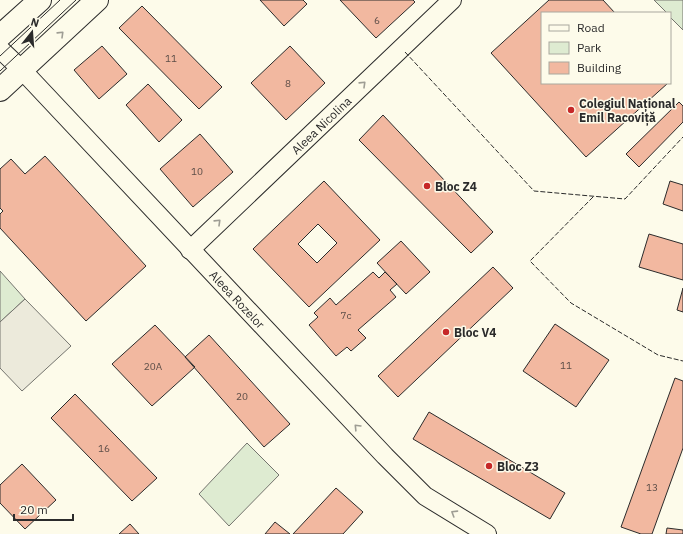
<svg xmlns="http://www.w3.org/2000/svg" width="683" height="534" font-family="'IBM Plex Sans',sans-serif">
<rect width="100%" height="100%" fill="#fdfbea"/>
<path fill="#deebd1" stroke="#74746e" d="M654,0H683V30L670,17V13H667Z
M0,271L25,299L0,322Z
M247,443L279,475L229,526L199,494Z"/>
<path fill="#eceadb" stroke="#74746e" d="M25,299L71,346L22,391L0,368V322Z"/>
<path fill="#f2b8a0" stroke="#2b2b2b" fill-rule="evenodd" d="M260,0H303L307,4L284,26Z
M340,0H413L415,2L376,38Z
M549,0H603L615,13H542V83H668L586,157L491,53Z
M142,6L222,87L199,109L119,28Z
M102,46L127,74L99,99L74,70Z
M290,46L325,83L286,120L251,83Z
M148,84L182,120L159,142L126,105Z
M679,102L683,106V122L639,167L626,154Z
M383,115L493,232L471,253L359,140Z
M200,134L233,172L193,207L160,169Z
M45,156L146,266L86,321L0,228V214L3,211L0,208V169L11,159L25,174Z
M324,181L380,240L309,307L253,249ZM318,224L337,243L317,263L298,244Z
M670,181L683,185V211L663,204Z
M649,234L683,244V280L639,267Z
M401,241L430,272L406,294L377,263Z
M493,267L513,288L398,397L378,376Z
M373,272L379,278L385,272L397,284L390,290L396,297L358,330L366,338L351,351L347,347L336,356L309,325L318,317L314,313L330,298L336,305Z
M683,288V312L677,310Z
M555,324L609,360L576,407L523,371Z
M155,325L195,367L152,406L112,364Z
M209,335L290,424L264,447L185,357Z
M675,378L683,381V448L652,534H641L621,527Z
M75,394L157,478L132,501L51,418Z
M429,412L565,493L550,519L413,439Z
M22,464L56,500L25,529L0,503V485Z
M336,488L363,512L343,534H293Z
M275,522L290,534H265Z
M130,524L139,534H119Z
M667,528L683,530V534H666Z"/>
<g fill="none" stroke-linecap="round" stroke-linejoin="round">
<defs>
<g id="street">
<path id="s1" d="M0,49L23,71L385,456L425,496L487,534"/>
<path id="s2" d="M190,250L452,0"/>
</g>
<path id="secondary" d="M0,36L40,0
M0,90L97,0"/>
</defs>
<use href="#street" stroke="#2b2b2b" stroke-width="20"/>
<use href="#secondary" stroke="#2b2b2b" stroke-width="24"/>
<use href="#street" stroke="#fdfbea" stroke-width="18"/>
<use href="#secondary" stroke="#fdfbea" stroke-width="22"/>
<path stroke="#2b2b2b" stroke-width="1" d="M0,56L60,0
M0,71L76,0"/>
<path stroke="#2b2b2b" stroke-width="1" stroke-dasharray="5 2" stroke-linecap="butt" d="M405,52L534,191L625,199L683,137
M593,197L530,261L571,303L658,355L683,361"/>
</g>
<defs><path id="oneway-chevron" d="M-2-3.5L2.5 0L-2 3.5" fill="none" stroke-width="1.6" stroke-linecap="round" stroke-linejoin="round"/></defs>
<g stroke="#9e9d94">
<use href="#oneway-chevron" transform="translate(61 34) rotate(-44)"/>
<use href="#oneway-chevron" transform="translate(363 84) rotate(-44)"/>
<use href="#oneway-chevron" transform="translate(218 222) rotate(-44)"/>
<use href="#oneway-chevron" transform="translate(357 427) rotate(-134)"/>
<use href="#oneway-chevron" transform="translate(454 513) rotate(-148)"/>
</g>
<g fill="#c62828" stroke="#fdfbea" stroke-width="1.5">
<circle cx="571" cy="110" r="4"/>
<circle cx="427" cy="186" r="4"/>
<circle cx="446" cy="332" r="4"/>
<circle cx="489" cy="466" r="4"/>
</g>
<g text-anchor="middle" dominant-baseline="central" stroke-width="3" stroke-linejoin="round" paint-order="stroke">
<g font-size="10" fill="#5d4e48">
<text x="377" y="20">6</text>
<text x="171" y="58">11</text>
<text x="288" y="83">8</text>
<text x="197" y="171">10</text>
<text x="346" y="315">7c</text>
<text x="566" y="365">11</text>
<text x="153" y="366">20A</text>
<text x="242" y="396">20</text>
<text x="104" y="448">16</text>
<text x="652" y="487">13</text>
</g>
<g font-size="12" font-weight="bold" fill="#2b2b2b" stroke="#fdfbea" text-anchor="start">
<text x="579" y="103">Colegiul Național<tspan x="579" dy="14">Emil Racoviță</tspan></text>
<text x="435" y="186">Bloc Z4</text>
<text x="454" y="332">Bloc V4</text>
<text x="497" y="466">Bloc Z3</text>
</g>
<g font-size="12" fill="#2b2b2b" stroke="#fdfbea">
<text stroke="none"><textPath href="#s2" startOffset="181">Aleea Nicolina</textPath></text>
<text stroke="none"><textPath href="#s1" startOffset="345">Aleea Rozelor</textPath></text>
</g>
</g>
<rect x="541" y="12" width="130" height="72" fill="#fdfbea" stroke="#a9a89e"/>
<rect x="549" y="25" width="20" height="6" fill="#fdfbea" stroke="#a9a89e"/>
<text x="577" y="32" font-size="12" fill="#2b2b2b">Road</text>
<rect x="549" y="42" width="20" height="12" fill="#deebd1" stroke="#a9a89e"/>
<text x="577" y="52" font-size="12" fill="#2b2b2b">Park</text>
<rect x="549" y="62" width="20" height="12" fill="#f2b8a0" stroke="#a9a89e"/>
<text x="577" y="72" font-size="12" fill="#2b2b2b">Building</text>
<g transform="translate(32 32) rotate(17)" stroke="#fdfbea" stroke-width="3" paint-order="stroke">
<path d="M0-3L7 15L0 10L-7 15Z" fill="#2b2b2b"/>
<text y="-6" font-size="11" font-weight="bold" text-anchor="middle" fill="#2b2b2b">N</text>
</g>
<path d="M14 514v6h59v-6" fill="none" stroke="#2b2b2b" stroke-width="2"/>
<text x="20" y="514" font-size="12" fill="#2b2b2b" stroke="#fdfbea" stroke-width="3" paint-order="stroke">20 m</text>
</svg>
